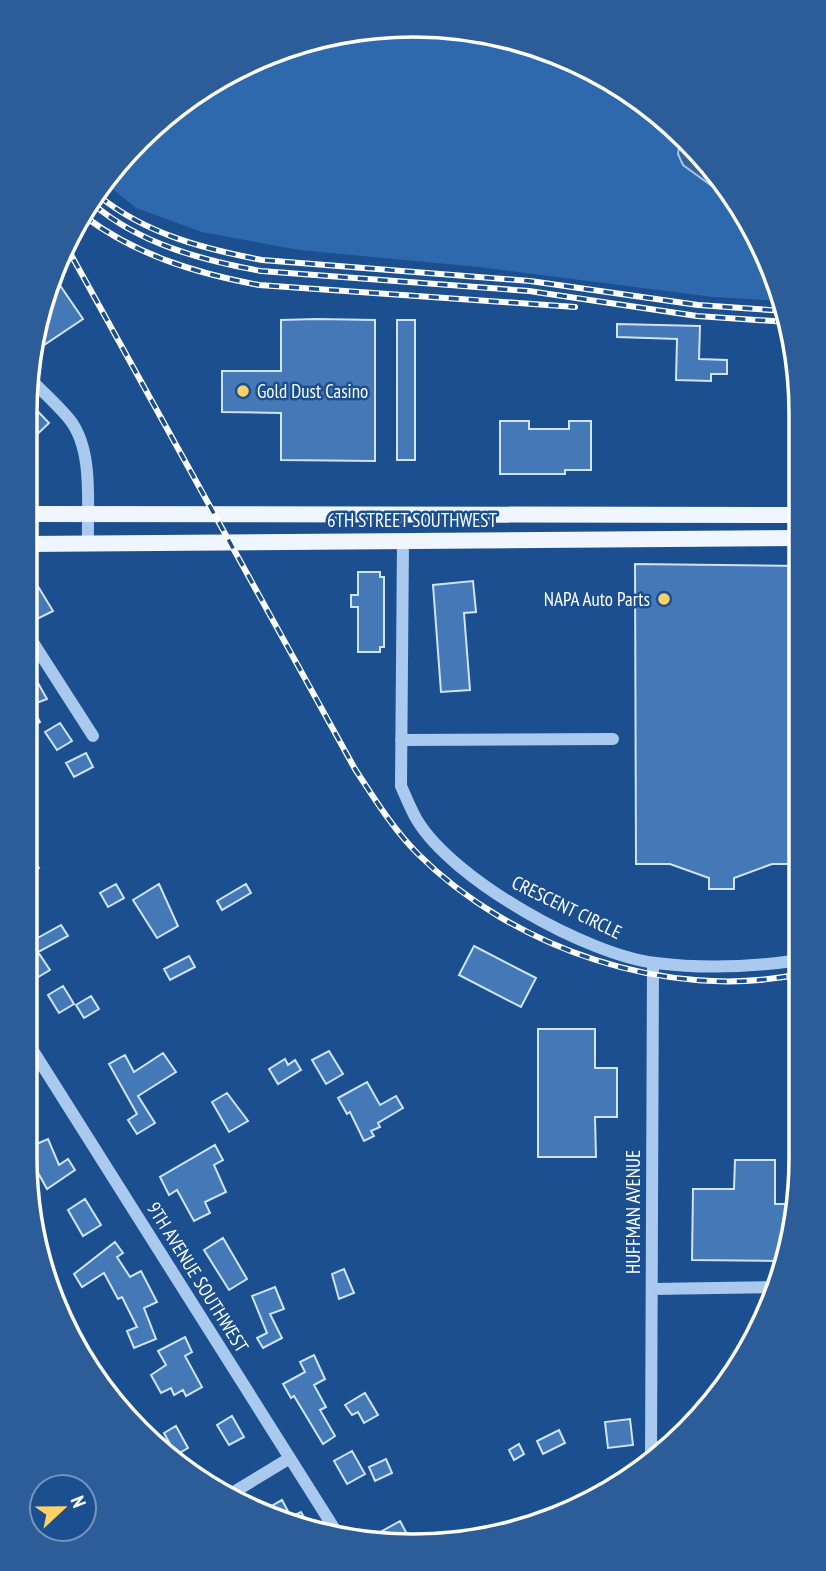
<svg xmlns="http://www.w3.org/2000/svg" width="826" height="1571" font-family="'PT Sans Narrow',sans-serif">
<rect width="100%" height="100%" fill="#1b4f8f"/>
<path fill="#2e69ad" d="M439,25L585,65L669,121L721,177L772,265L782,301L713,297L478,267L299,250L202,232L136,208L108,185L157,121L289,45Z"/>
<path fill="#3c6290" stroke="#9cc4f0" stroke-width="2" d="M681,134L721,177L738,205L683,165L678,154Z"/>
<path fill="#4478b7" stroke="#cfe3fa" stroke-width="2" d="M55,278L83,319L44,345L39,337Z
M317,319L375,320V461L281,460V413L222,412V371H281V320Z
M397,320H415V460H397Z
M617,324L700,326L699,359L727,360V374H711V381L676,380L677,339L617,337Z
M25,398L49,423L25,446Z
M500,421H529V429H569V421H591V470H565V474H500Z
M635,564L799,566L800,864H772L734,878V889H709V878L670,864H636Z
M25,565L53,611L35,620L25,601Z
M358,572H380V577H384V647H380V652H358V607H351V595H358Z
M473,581L476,612L464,613L470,690L441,692L433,585Z
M25,660L47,699L29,706L25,696Z
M34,711L40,722L30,727L25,716Z
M60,723L72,741L57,750L45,732Z
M86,753L93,767L74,777L66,763Z
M25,843L39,868L25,875Z
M116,884L124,898L108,907L100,893Z
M159,884L178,926L157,938L133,900Z
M246,884L251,893L222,910L217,901Z
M61,925L68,936L38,952L50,970L35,979L25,963V945Z
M474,946L536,978L521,1007L459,975Z
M189,956L195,967L170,980L164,969Z
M63,986L74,1004L59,1013L48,995Z
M91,996L99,1009L84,1018L76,1005Z
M538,1029H595V1068H617V1117H595L596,1157H538Z
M329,1051L343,1074L326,1084L312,1060Z
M163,1053L176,1072L138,1096L155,1123L137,1134L128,1120L137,1114L109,1064L125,1055L134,1072Z
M285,1059L288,1065L295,1060L301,1070L278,1084L269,1069Z
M367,1082L380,1105L396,1096L403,1108L378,1123L380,1127L371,1131L374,1136L364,1141L350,1112L347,1114L338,1098Z
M227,1093L248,1121L229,1132L212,1102Z
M48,1139L59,1165L68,1159L75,1170L47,1189L25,1149Z
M215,1145L223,1160L214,1165L226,1192L205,1202L210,1213L194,1221L177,1190L169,1195L160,1177Z
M735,1160H775V1204H795L780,1261L692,1260L693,1189H734Z
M85,1199L101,1225L83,1236L68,1210Z
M223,1238L247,1279L229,1290L204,1250Z
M115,1242L123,1253L117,1257L130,1277L141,1271L157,1302L144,1308L156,1339L134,1348L127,1331L137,1327L122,1297L118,1299L104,1273L82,1287L74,1274Z
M344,1269L354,1293L339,1299L332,1274Z
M275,1287L284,1309L270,1314L282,1338L263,1348L257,1338L267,1333L252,1296Z
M185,1337L192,1352L185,1356L202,1387L186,1396L183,1390L174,1395L171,1388L161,1393L151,1375L166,1365L158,1351Z
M314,1355L325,1379L314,1385L326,1407L320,1410L335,1436L323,1444L294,1396L291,1398L283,1384L305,1372L300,1362Z
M365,1393L378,1415L364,1423L358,1412L352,1415L345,1405Z
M232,1416L244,1437L229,1445L217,1425Z
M630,1419L633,1445L608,1448L605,1422Z
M176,1426L188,1448L176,1455L164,1433Z
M559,1430L565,1443L543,1454L537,1441Z
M519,1444L524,1454L514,1460L509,1450Z
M352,1451L365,1474L347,1484L334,1461Z
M386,1459L392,1473L375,1481L369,1467Z
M282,1500L291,1517L301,1512L308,1524L301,1528L263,1511Z
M400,1521L407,1534L395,1541L368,1539Z"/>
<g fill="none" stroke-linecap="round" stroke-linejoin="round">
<path stroke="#a9c9ee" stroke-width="12" d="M28,377C42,391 58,405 70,420C94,451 87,506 88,543
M403,541L401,786C406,797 411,810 417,820C453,880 587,955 656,963C703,969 753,967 800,960
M25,630L93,736
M401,740L613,739
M25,1038L339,1536
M652,1289L773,1287
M651,1461L653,963
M229,1495L290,1458"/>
<path stroke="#f0f6ff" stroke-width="16" d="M25,514L799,515
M25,544L799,538"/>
<defs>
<path id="rail" d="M99,196C146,234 204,249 262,260L530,281L698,305L785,311
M93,204C140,244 201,260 261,271L529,291L697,316L787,322
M84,216C136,255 195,273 259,285L575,307
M64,242L355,769C374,798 393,829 418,854C512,948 669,1002 800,974"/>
</defs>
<use href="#rail" stroke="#fff" stroke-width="6"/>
<use href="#rail" stroke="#1b4f8f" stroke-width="3.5" stroke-dasharray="10" stroke-linecap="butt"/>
</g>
<g fill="#ffd166" stroke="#1b4f8f" stroke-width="2.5">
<circle cx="243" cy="391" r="7"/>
<circle cx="664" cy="599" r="7"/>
</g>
<g text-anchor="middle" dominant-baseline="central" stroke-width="5" stroke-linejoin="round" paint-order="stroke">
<g font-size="19" fill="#fff" stroke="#1b4f8f" text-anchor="start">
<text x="257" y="391">Gold Dust Casino</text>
<text x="650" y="599" text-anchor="end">NAPA Auto Parts</text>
</g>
<g font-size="19" fill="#fff" stroke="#1b4f8f">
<text x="412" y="520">6TH STREET SOUTHWEST</text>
<text transform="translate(567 907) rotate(26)">CRESCENT CIRCLE</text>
<text transform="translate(633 1212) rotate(-90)">HUFFMAN AVENUE</text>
<text transform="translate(198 1277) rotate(58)">9TH AVENUE SOUTHWEST</text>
</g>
</g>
<path d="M0 0H826V1571H0ZM413 37H413A376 376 0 0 1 789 413V1158A376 376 0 0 1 413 1534H413A376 376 0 0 1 37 1158V413A376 376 0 0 1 413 37Z" fill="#2d5d98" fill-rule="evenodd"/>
<path fill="none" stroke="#fff" stroke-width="3.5" d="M413 37H413A376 376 0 0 1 789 413V1158A376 376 0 0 1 413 1534H413A376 376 0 0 1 37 1158V413A376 376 0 0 1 413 37Z"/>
<g transform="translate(63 1508) rotate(68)"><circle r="33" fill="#1b4f8f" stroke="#7695bc" stroke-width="2"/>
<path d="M0-5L12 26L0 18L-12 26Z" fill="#ffd166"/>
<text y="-10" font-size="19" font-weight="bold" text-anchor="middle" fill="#ffffff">N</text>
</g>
</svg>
